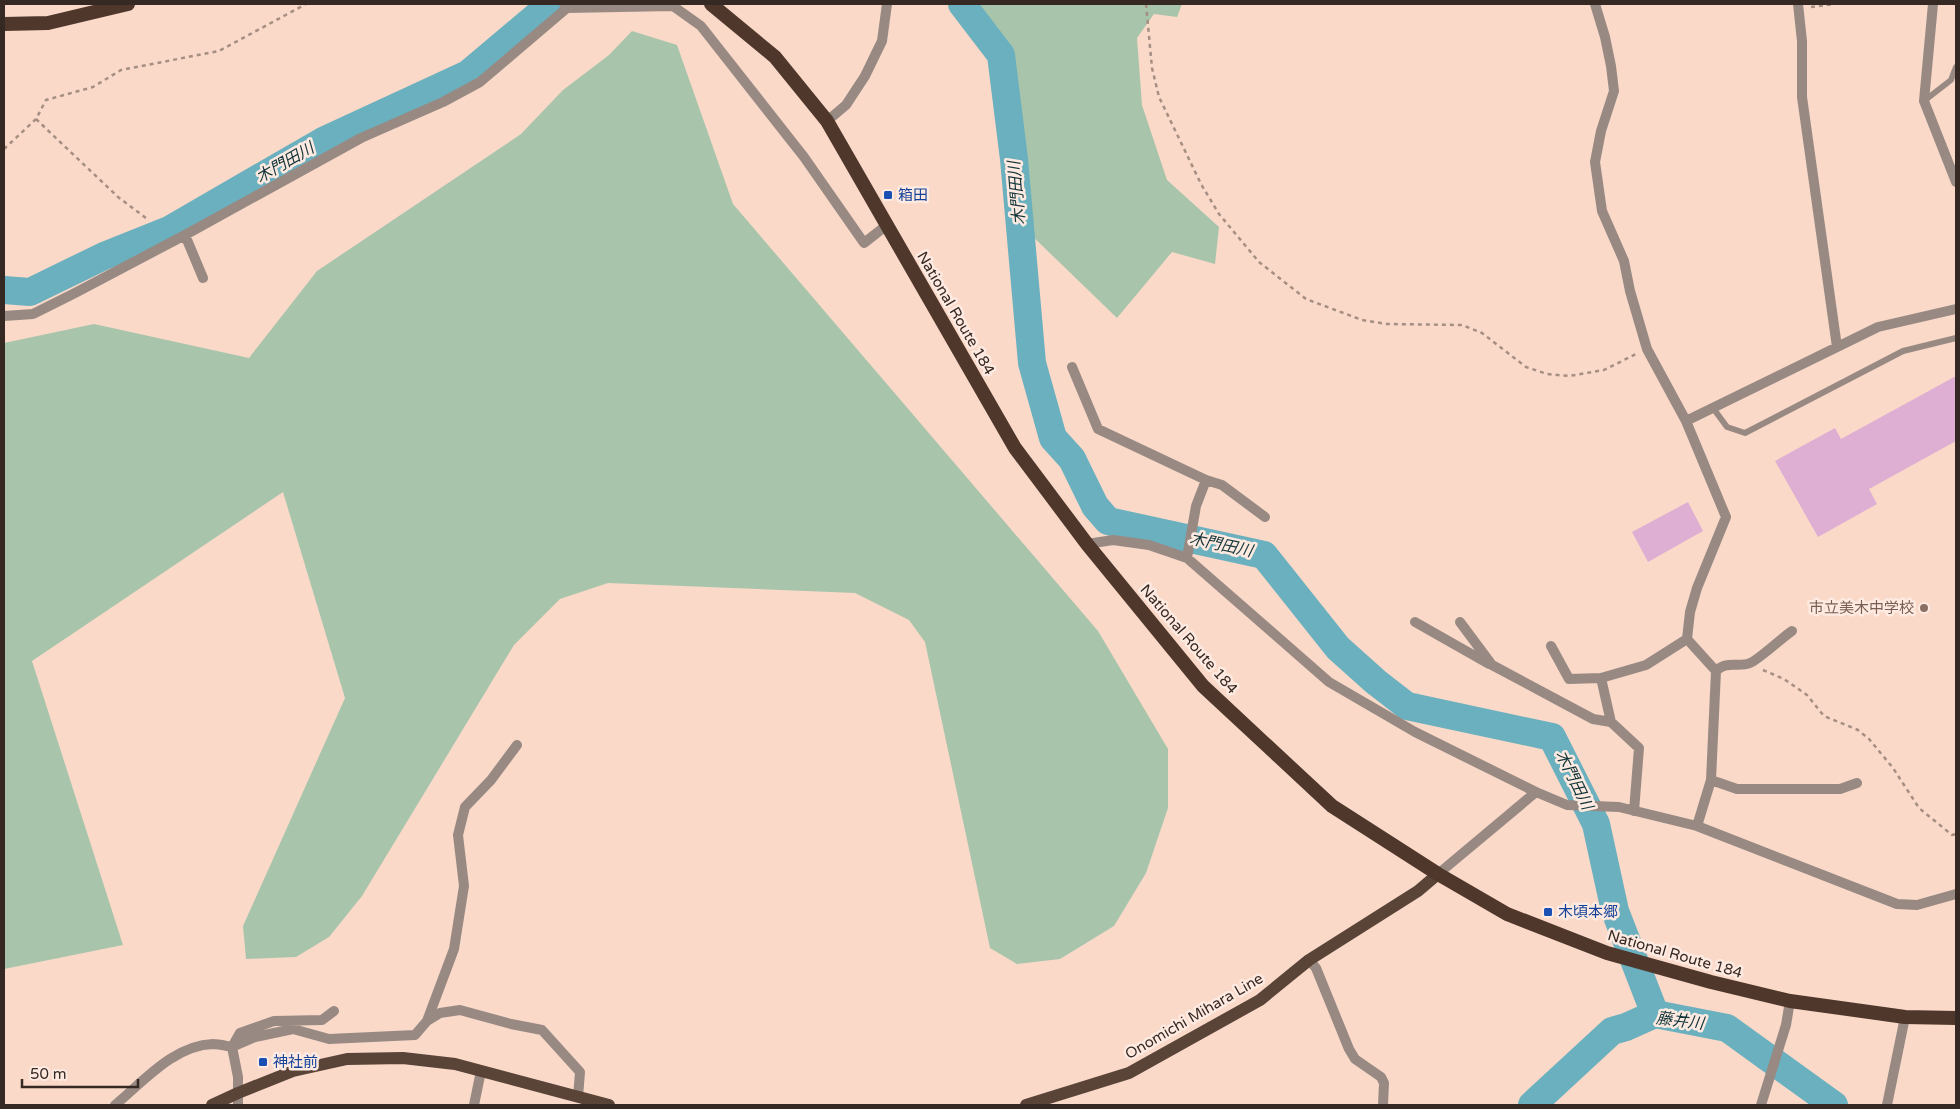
<svg xmlns="http://www.w3.org/2000/svg" width="1960" height="1109" font-family="'Varela Round','Noto Sans JP',sans-serif">
<rect width="100%" height="100%" fill="#fad9c9"/>
<path fill="#a8c5ac" d="M976,4H1182L1177,17L1154,14L1137,38L1142,105L1167,180L1219,227L1215,264L1172,252L1117,318L1026,230L1015,59Z
M632,31L677,45L733,204L1098,631L1168,749V808L1146,873L1114,926L1060,959L1017,964L990,948L925,642L909,620L855,593L608,583L560,599L514,645L362,896L329,937L296,957L246,959L243,926L345,698L283,492L32,661L123,945L4,969V343L94,324L249,358L317,271L521,134L563,90L609,55Z"/>
<g fill="none" stroke-linecap="round" stroke-linejoin="round">
<path stroke="#6ab0be" stroke-width="28" d="M962,4L1001,55L1014,159L1032,363L1053,438L1072,459L1095,506L1108,521L1264,555L1338,648L1376,682L1407,706L1552,737L1596,824L1615,911L1655,1014
M4,290L30,292L104,256L169,230L323,141L468,74L551,4
M1532,1105L1612,1031L1626,1027L1655,1014L1727,1028L1834,1105"/>
</g>
<path fill="#deafd3" d="M1956,376V441L1869,489L1877,504L1818,537L1775,461L1835,428L1841,439Z
M1688,502L1703,531L1648,562L1632,532Z"/>
<g fill="none" stroke-linecap="round" stroke-linejoin="round">
<path stroke="#a68e82" stroke-width="2.5" stroke-dasharray="4 4" stroke-linecap="butt" d="M1146,4L1152,68L1159,97L1201,184L1219,214L1259,262L1306,299L1362,320L1387,324L1462,325L1482,333L1526,367L1547,374L1569,376L1604,370L1636,354
M1811,7L1834,4
M36,119L118,197L146,218
M4,149L36,119L46,100L93,87L121,70L219,51L306,4
M1763,670L1784,679L1807,695L1824,716L1858,730L1869,739L1893,768L1919,808L1952,835L1956,834"/>
<path stroke="#988a83" stroke-width="6" d="M1924,101L1951,80L1956,67
M1713,408L1727,427L1745,433L1903,351L1956,338"/>
<path stroke="#988a83" stroke-width="10" d="M564,4L567,8L673,6L701,26L804,157L864,243L887,225
M1595,4L1605,37L1611,66L1614,91L1601,131L1595,162L1602,211L1624,261L1630,291L1647,349L1686,421L1726,517L1697,588L1690,612L1687,639L1716,671L1711,780L1697,826
M1798,4L1802,41V97L1837,347
M1933,4L1924,101L1956,182
M185,235L203,278
M4,316L33,314L75,293L185,235L361,138L443,102L480,82L567,8
M1072,367L1098,429L1206,480L1222,485L1265,517
M1686,421L1878,327L1956,309
M1087,544L1113,540L1149,545L1187,558L1329,682L1415,732L1536,792L1567,805L1619,807L1697,826L1897,904L1917,905L1956,894
M1187,558L1196,506L1206,480
M1415,622L1489,664
M1460,622L1492,665L1593,719L1611,722
M1551,646L1569,679L1601,678L1646,665L1687,639
M1716,671C1727,660 1738,668 1750,663C1757,661 1784,636 1792,631
M1601,678L1611,722L1639,748L1634,811
M1711,780L1737,789H1840L1857,783
M1438,874L1536,792
M1309,960L1316,968L1349,1049L1355,1059L1381,1077L1384,1083L1383,1105
M427,1021L440,1013L460,1010L511,1024L542,1030L580,1072L578,1097
M232,1047L255,1037L293,1029L329,1039L415,1035L427,1021L454,949L464,886L458,835L465,807L491,780L517,745
M232,1047L240,1033L274,1021L322,1020L334,1011
M115,1105C143,1082 174,1045 213,1044C219,1044 226,1046 232,1047L238,1077V1105
M474,1105L481,1071
M1887,1105L1905,1017"/>
<path stroke="#988a83" stroke-width="10" d="M827,121L846,105L865,76L882,41L887,4
M1761,1105L1786,1025L1790,1001"/>
<path stroke="#5a4438" stroke-width="12" d="M212,1105L238,1093L293,1071L347,1059L403,1058L455,1064L609,1105
M1026,1105L1129,1073L1260,1000L1309,960L1418,891L1438,874"/>
<path stroke="#4f382b" stroke-width="14" d="M711,4L775,57L827,121L1015,448L1087,544L1203,686L1332,806L1438,874L1507,914L1607,953L1711,982L1790,1001L1905,1017L1956,1018
M4,24L48,23L128,4"/>
</g>
<g fill="#1a4fb4" stroke="#feeae0" stroke-width="2">
<rect x="883" y="190" width="10" height="10" rx="2.5"/>
<rect x="1543" y="907" width="10" height="10" rx="2.5"/>
<rect x="258" y="1057" width="10" height="10" rx="2.5"/>
</g>
<circle fill="#8d6e63" stroke="#feeae0" stroke-width="2" cx="1924" cy="608" r="5"/>
<g text-anchor="middle" dominant-baseline="central" stroke-width="5" stroke-linejoin="round" paint-order="stroke">
<g font-size="15" fill="#164399" stroke="#feeae0" text-anchor="start">
<text x="898" y="195">箱田</text>
<text x="1558" y="912">木頃本郷</text>
<text x="273" y="1062">神社前</text>
</g>
<g font-size="15" fill="#362923" stroke="#feeae0">
<text transform="translate(956 313) rotate(60)">National Route 184</text>
<text transform="translate(1189 639) rotate(49)">National Route 184</text>
<text transform="translate(1675 954) rotate(16)">National Route 184</text>
<text transform="translate(1194 1016) rotate(-30)">Onomichi Mihara Line</text>
</g>
<g font-size="15" fill="#785e54" stroke="#feeae0" text-anchor="end">
<text x="1914" y="608">市立美木中学校</text>
</g>
<g font-size="16" font-style="italic" fill="#12353b" stroke="#feeae0">
<text transform="translate(285 163) rotate(-30)">木門田川</text>
<text transform="translate(1017 193) rotate(-95)">木門田川</text>
<text transform="translate(1221 545) rotate(12)">木門田川</text>
<text transform="translate(1574 780) rotate(64)">木門田川</text>
<text transform="translate(1680 1021) rotate(7)">藤井川</text>
</g>
</g>
<rect width="1960" height="1109" fill="none" stroke="#362923" stroke-width="10"/>
<path d="M22 1079v8h116v-8" fill="none" stroke="#362923" stroke-width="2.5"/>
<text x="30" y="1079" font-size="15" fill="#362923" stroke="#feeae0" stroke-width="4" paint-order="stroke">50 m</text>
</svg>
